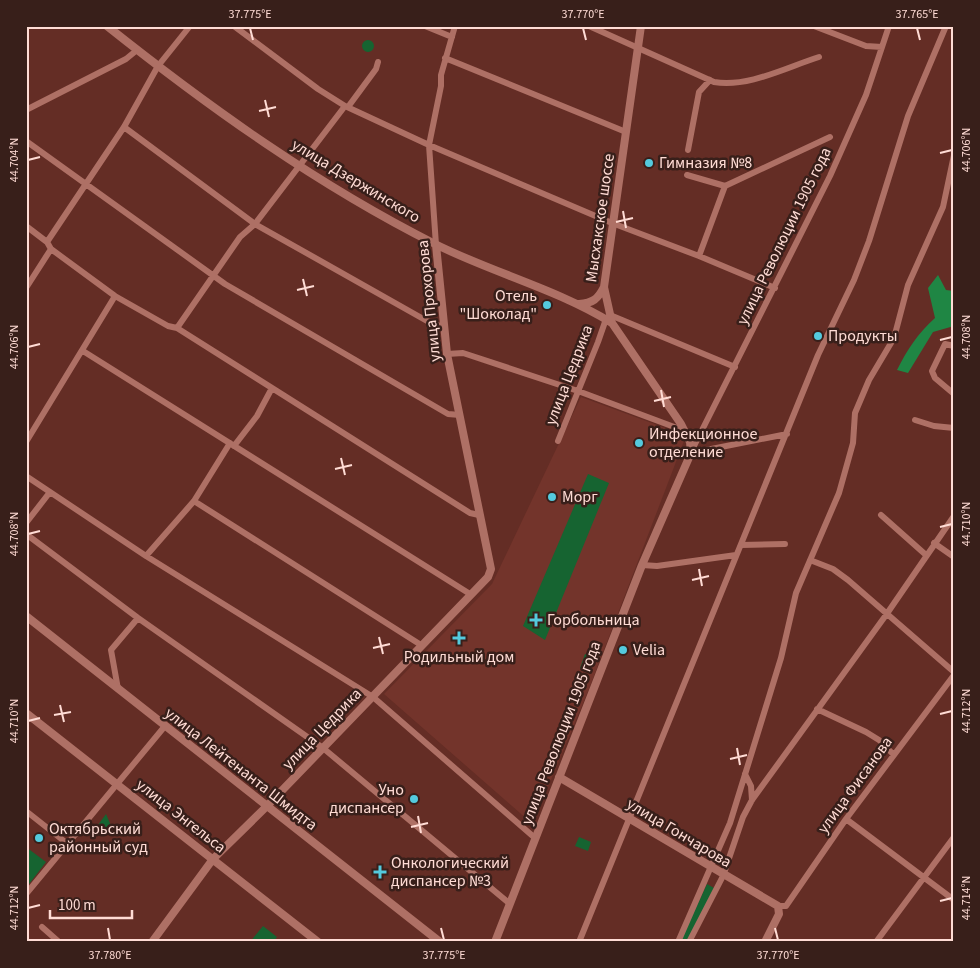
<svg xmlns="http://www.w3.org/2000/svg" width="980" height="968" font-family="'Source Sans 3',sans-serif">
<rect width="100%" height="100%" fill="#642d25"/>
<path fill="#73342b" d="M581,397L676,432L684,441L589,689L535,818L528,820L384,694L492,584Z"/>
<path fill="#166431" d="M362 46a6 6 0 1 1 12 0a6 6 0 1 1-12 0Z
M588,474L609,483L545,640L523,626Z
M585,654L594,657L589,671L580,668Z
M106,814L112,828L109,832L98,825Z
M579,837L591,842L588,851L575,846Z
M26,847L46,862L26,888Z
M707,884L714,888L687,942H680Z
M263,926L277,937L273,942H250Z"/>
<path fill="#1f8644" d="M938,275L946,290L954,291V326L933,332L908,373L897,370C907,350 918,333 935,318L928,288Z"/>
<g fill="none" stroke-linecap="round" stroke-linejoin="round">
<path stroke="#ae7065" stroke-width="6" d="M234,26L318,89L345,106L429,145L612,223L699,256L775,288
M425,26L452,37
M589,26L714,82C748,88 787,67 819,57
M814,26L866,46L882,47
M445,58L626,132
M348,107L376,69L378,62
M26,110L126,59L137,50
M124,127L255,224L427,321L443,327
M26,141L225,284L448,414L460,415
M688,150L699,92L710,80
M687,175L725,186L830,137
M26,226L47,242L51,249L115,296L168,326L177,328L470,513L479,515
M47,242L124,127L158,66L190,26
M436,245L429,145L441,86V75L455,26
M699,256L725,186
M26,288L51,249
M610,315L735,367
M177,328L240,237L255,224L345,106
M954,346L945,344L932,371L935,378L954,394
M83,351L470,594
M447,354L463,353L578,391L685,431
M915,420L934,426L954,428
M558,441L598,342L606,319
M26,442L115,296
M234,446L257,416L272,388
M691,452L830,176L866,95L889,26
M691,453L787,434
M26,476L146,556L373,697L535,838
M194,501L421,645
M881,515L926,555
M26,523L50,492
M26,534L138,618L323,748L510,904
M934,543L954,557
M741,545L785,544
M146,556L194,501L230,443
M810,560L833,569L848,580L954,672
M642,565L657,566L736,555
M118,689L111,650L138,618
M817,709L866,732L879,740L894,755
M745,774L751,786L752,800
M26,811L69,845
M846,819L954,900
M26,894L165,726
M778,906H786L846,819L954,675
M42,927L59,942
M579,942L818,355L854,280L869,241L908,116L946,26
M678,942L730,823L781,658L796,593L839,493L853,443L855,413L869,380L894,338L908,285L943,207L954,155
M689,942L723,876L743,817L752,800L886,615L954,516
M876,942L954,837"/>
<path stroke="#ae7065" stroke-width="8" d="M107,26C210,108 318,185 435,244C493,273 557,289 612,323
M579,304C593,303 598,299 604,287
M26,616L440,942
M26,713L318,942
M559,777L778,906L779,914L765,942
M152,942L213,859L267,806L488,577L491,569L447,354L436,245
M495,942L642,565L691,453L690,442L681,424L612,323L604,287L641,26"/>
</g>
<path fill="none" stroke="#ffdcd5" stroke-width="2" d="M250,28L253,40M583,28L586,40M917,28L920,40M265,100L269,117M259,111L276,107M940,153L952,150M28,160L40,157M623,211L626,228M616,222L633,218M303,279L307,296M297,290L314,286M940,340L952,337M28,347L40,344M661,390L664,407M654,401L671,397M341,458L345,475M335,469L352,465M940,527L952,524M28,534L40,531M699,569L702,586M692,580L709,576M379,637L383,654M373,648L390,644M60,705L64,722M940,714L952,711M54,715L71,712M28,721L40,718M737,748L740,765M730,759L747,755M418,816L421,833M411,827L428,823M940,901L952,898M28,908L40,905M108,928L110,940M441,928L444,940M775,928L778,940"/>
<g fill="#54cade" stroke="#381f1a" stroke-width="2">
<circle cx="649" cy="163" r="5"/>
<circle cx="547" cy="305" r="5"/>
<circle cx="818" cy="336" r="5"/>
<circle cx="639" cy="443" r="5"/>
<circle cx="552" cy="497" r="5"/>
<path d="M533.5 612.5h5v5h5v5h-5v5h-5v-5h-5v-5h5z"/>
<path d="M456.5 630.5h5v5h5v5h-5v5h-5v-5h-5v-5h5z"/>
<circle cx="623" cy="650" r="5"/>
<circle cx="414" cy="799" r="5"/>
<circle cx="39" cy="838" r="5"/>
<path d="M377.5 864.5h5v5h5v5h-5v5h-5v-5h-5v-5h5z"/>
</g>
<g text-anchor="middle" dominant-baseline="central" stroke-width="5" stroke-linejoin="round" paint-order="stroke">
<g font-size="16" fill="#ffdcd5" stroke="#381f1a" text-anchor="start">
<text x="659" y="163">Гимназия №8</text>
<text x="537" y="296" text-anchor="end">Отель<tspan x="537" dy="18">"Шоколад"</tspan></text>
<text x="828" y="336">Продукты</text>
<text x="649" y="434">Инфекционное<tspan x="649" dy="18">отделение</tspan></text>
<text x="562" y="497">Морг</text>
<text x="547" y="620">Горбольница</text>
<text x="633" y="650">Velia</text>
<text x="459" y="657" text-anchor="middle">Родильный дом</text>
<text x="404" y="790" text-anchor="end">Уно<tspan x="404" dy="18">диспансер</tspan></text>
<text x="49" y="829">Октябрьский<tspan x="49" dy="18">районный суд</tspan></text>
<text x="391" y="863">Онкологический<tspan x="391" dy="18">диспансер №3</tspan></text>
</g>
<g font-size="16" fill="#ffdcd5" stroke="#381f1a">
<text transform="translate(356 181) rotate(31)">улица Дзержинского</text>
<text transform="translate(600 218) rotate(-82)">Мысхакское шоссе</text>
<text transform="translate(784 236) rotate(-64)">улица Революции 1905 года</text>
<text transform="translate(429 301) rotate(-96)">улица Прохорова</text>
<text transform="translate(569 375) rotate(-69)">улица Цедрика</text>
<text transform="translate(322 729) rotate(-46)">улица Цедрика</text>
<text transform="translate(561 733) rotate(-69)">улица Революции 1905 года</text>
<text transform="translate(241 769) rotate(38)">улица Лейтенанта Шмидта</text>
<text transform="translate(855 785) rotate(-54)">улица Фисанова</text>
<text transform="translate(181 816) rotate(38)">улица Энгельса</text>
<text transform="translate(679 833) rotate(31)">улица Гончарова</text>
</g>
</g>
<rect width="980" height="968" fill="none" stroke="#381f1a" stroke-width="55"/>
<path d="M50 910v8h82v-8" fill="none" stroke="#ffdcd5" stroke-width="2.5"/>
<text x="58" y="910" font-size="15" fill="#ffdcd5" stroke="#381f1a" stroke-width="4" paint-order="stroke">100 m</text>
<rect x="28" y="28" width="924" height="912" fill="none" stroke="#ffdcd5" stroke-width="2"/>
<g font-size="12" text-anchor="middle" fill="#ffdcd5">
<text x="250" y="18">37.775°E</text>
<text x="583" y="18">37.770°E</text>
<text x="917" y="18">37.765°E</text>
<text transform="translate(966 150) rotate(-90)" y="4">44.706°N</text>
<text transform="translate(14 160) rotate(-90)" y="4">44.704°N</text>
<text transform="translate(966 337) rotate(-90)" y="4">44.708°N</text>
<text transform="translate(14 347) rotate(-90)" y="4">44.706°N</text>
<text transform="translate(966 524) rotate(-90)" y="4">44.710°N</text>
<text transform="translate(14 534) rotate(-90)" y="4">44.708°N</text>
<text transform="translate(966 711) rotate(-90)" y="4">44.712°N</text>
<text transform="translate(14 721) rotate(-90)" y="4">44.710°N</text>
<text transform="translate(966 898) rotate(-90)" y="4">44.714°N</text>
<text transform="translate(14 908) rotate(-90)" y="4">44.712°N</text>
<text x="110" y="959">37.780°E</text>
<text x="444" y="959">37.775°E</text>
<text x="778" y="959">37.770°E</text>
</g>
</svg>
